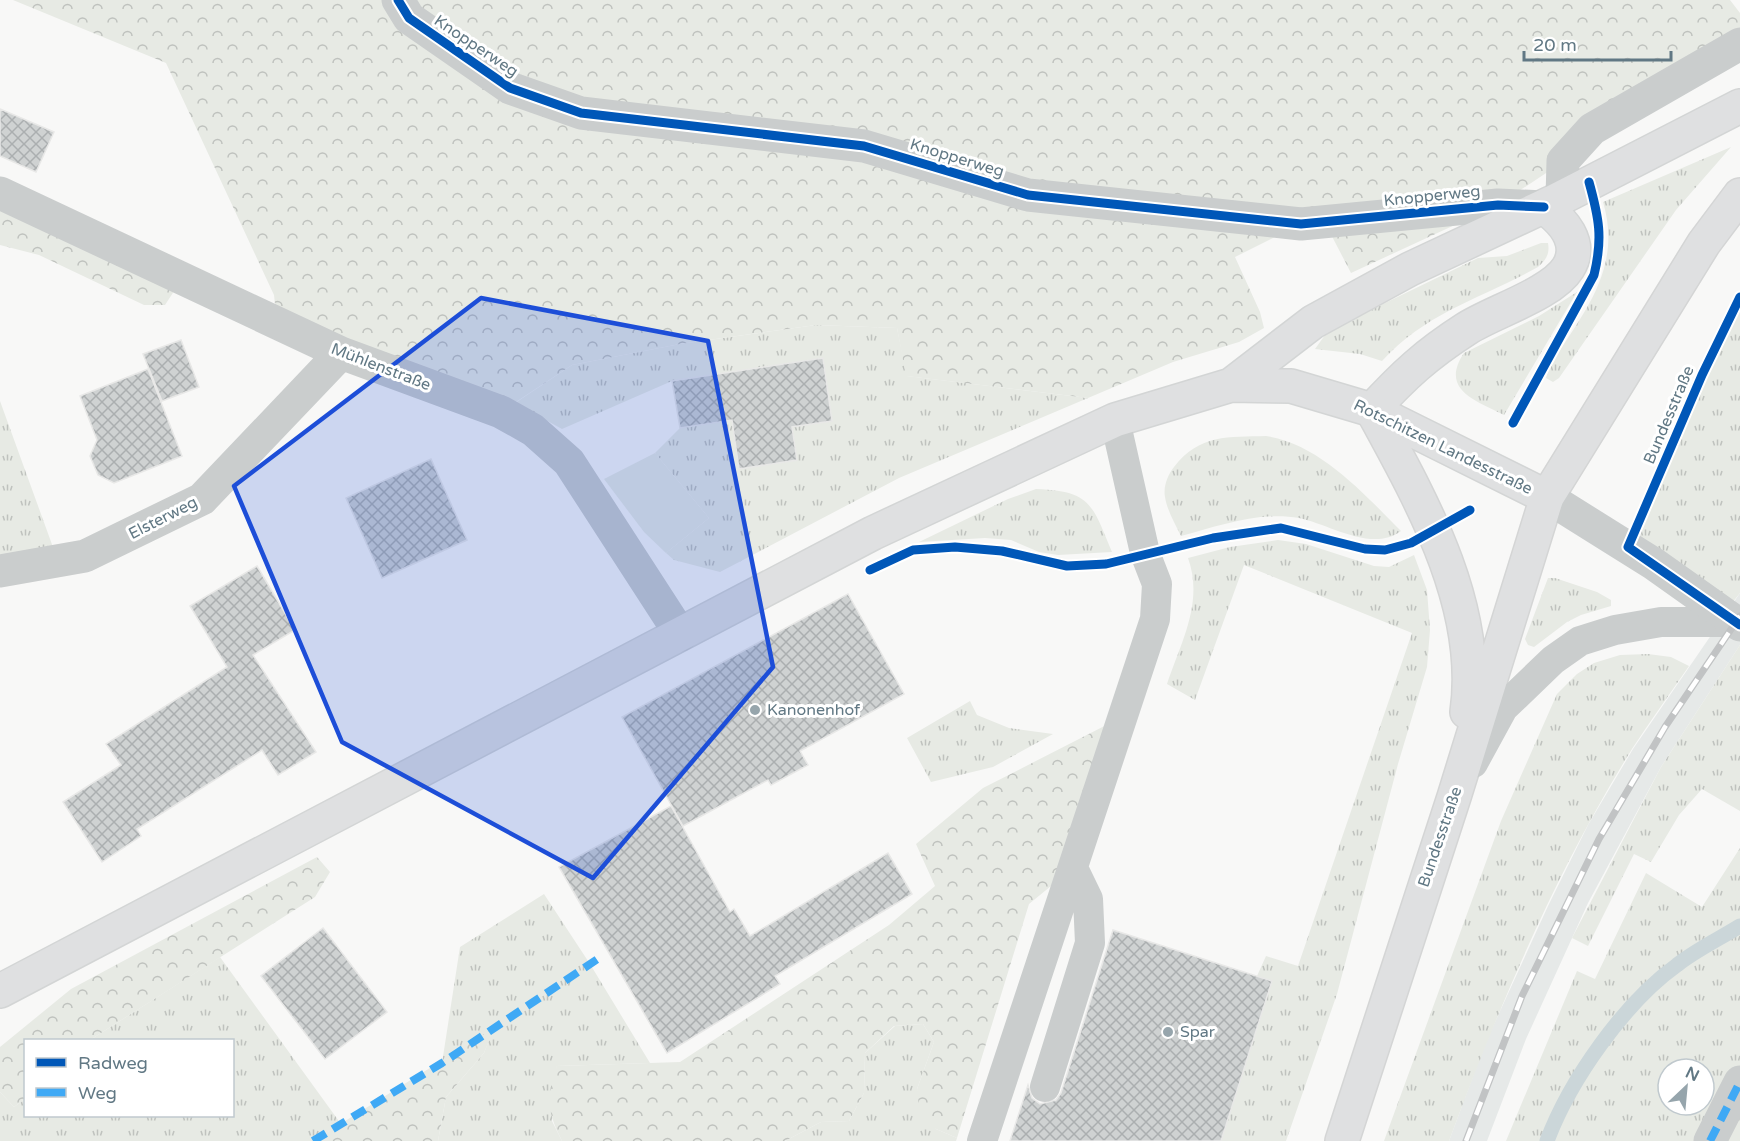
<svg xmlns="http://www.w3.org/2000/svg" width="1740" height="1141" font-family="'Varela Round',sans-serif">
<defs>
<pattern id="grass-tufts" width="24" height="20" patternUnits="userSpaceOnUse" patternTransform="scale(1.5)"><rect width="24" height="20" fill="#e7eae4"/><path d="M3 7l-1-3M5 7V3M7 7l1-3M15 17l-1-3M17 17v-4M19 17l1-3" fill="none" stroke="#bfc2be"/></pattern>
<pattern id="forest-crowns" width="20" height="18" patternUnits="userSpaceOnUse" patternTransform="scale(1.5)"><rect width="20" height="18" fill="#e7eae4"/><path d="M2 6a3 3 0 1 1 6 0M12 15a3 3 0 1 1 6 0" fill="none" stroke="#bfc2be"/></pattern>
<pattern id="building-cross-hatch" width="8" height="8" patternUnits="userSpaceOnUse" patternTransform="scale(1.5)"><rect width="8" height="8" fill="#cfd2d2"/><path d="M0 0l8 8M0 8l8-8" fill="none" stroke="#abafb0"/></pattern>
</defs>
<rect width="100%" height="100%" fill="#f8f8f7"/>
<path fill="#e6e9e8" d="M1740,593V645L1661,767L1588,903L1526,1039L1487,1141H1449L1485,1044L1548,906L1588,825L1633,749Z"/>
<path fill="url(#grass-tufts)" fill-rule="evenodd" d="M1731,147L1676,210L1559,378L1553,382L1546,378L1549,367C1583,313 1623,269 1603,202Z
M1541,243H1548C1550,254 1546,260 1538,267C1481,299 1428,311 1382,361L1360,354L1315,349L1325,335L1352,319L1478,258L1507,256Z
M1577,292L1504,415C1477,401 1439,390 1464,353L1539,316Z
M1740,297V593L1724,613L1628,547L1702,375Z
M816,325L897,328L907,376L1088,398L899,478L720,572L674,560L666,553L709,518L655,453L680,428L732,420L740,469L797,460L791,421L832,420L823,358L672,381L562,429L515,403L572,365L680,344Z
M0,401L58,561L0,571Z
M1266,436C1320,444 1364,494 1401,531C1372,553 1329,524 1299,518C1259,511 1219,526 1181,536C1175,524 1167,510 1165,497C1163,487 1168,474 1174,467C1199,434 1229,437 1266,436Z
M1036,489C1091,491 1092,504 1112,552L1058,555L1039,552L1011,540L985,538L919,542L1008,499Z
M1278,540L1306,544L1374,566L1389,567L1414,555L1427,590L1430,630L1427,667L1398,764L1337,994L1286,1141H1221L1272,981L1257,976L1266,956L1298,966L1412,633L1244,565L1195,700L1167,684C1181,642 1204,602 1188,558L1230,547Z
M1548,578H1555L1597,592L1611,600V606L1581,615L1567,622L1534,647L1528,645L1525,639Z
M1740,645V811L1702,789L1679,815L1651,862L1634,854L1588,946L1572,938L1661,767Z
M1648,654L1671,657L1689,666C1670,694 1650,721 1632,749C1556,871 1499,1006 1449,1141H1384L1501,821L1557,694L1577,674L1594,663L1620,655Z
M970,701L977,715L1009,728L1053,734L993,767L931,782L907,738Z
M1740,848V1141H1506L1577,971L1595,979L1646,873L1702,907ZM1668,1069H1704V1105H1668Z
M544,894L590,964L650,1063L557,1066L552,1121L562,1141H438L446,1097L484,1053L493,1029L442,1063L460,947Z
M220,957L341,1124L313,1141H0V1092L14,1107L25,1099L26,1116H232V1040H90Z
M923,1024L934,1042L917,1089L936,1129L957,1138L956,1141H785L821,1122L849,1121L864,1093L865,1053L895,1026Z"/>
<path fill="url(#forest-crowns)" d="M13,0H1730L1740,13V44L1498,205L1351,273L1324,221L1301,224L1235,257L1260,312L1264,328L1239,342L1173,362L1088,398L906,376L897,328L816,325L680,344L572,365L501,412L277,323L274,295L166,63Z
M0,193L182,279L165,305H144L39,255L0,245Z
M1124,716L1073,868L1029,904L957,1138L936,1129L920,1115L917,1089L934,1042L923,1024L894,1026L865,1053L864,1093L849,1121L821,1122L785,1141H562C547,1112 546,1097 557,1066L680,1062L889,925L935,886L916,844L983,788Z
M317,857L330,872L315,897L90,1040H26L25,1099L14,1107L0,1092V1047L71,989Z
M494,1028L484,1053L446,1097L438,1141H313Z"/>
<path fill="#e7eae4" d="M655,453L709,518L666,553L644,532L604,479Z"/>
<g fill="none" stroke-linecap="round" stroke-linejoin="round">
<path stroke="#cbd6d9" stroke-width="15" d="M1547,1141C1570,1080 1624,1003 1677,965C1696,950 1719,939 1740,926"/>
</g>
<path fill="url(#building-cross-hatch)" stroke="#e8e8e7" stroke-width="1.5" d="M0,109L54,132L36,172L0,156Z
M181,340L199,387L162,401L143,354Z
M823,358L832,421L792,427L797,460L739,469L732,420L680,428L672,381Z
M148,369L182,456L114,483L98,475L90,456L97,440L80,396Z
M431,459L467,540L382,578L346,498Z
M257,566L295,630L253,655L316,752L278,775L262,750L137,829L141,836L102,862L63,802L121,765L106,744L227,667L190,606Z
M848,594L904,694L800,751L808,765L771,785L768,780L683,826L622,717Z
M671,806L730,912L734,909L750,936L888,853L912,894L775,976L780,984L667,1053L559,867Z
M323,928L387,1012L325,1059L261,976Z
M1113,930L1272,981L1221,1141H1010L1028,1085L1032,1098L1040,1104L1056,1100L1061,1093Z"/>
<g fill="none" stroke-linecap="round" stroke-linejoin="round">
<defs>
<path id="secondary" d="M1231,385L1291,386L1372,410L1547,497
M1372,410C1404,375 1427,354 1466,329C1492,312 1552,294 1568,268C1584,243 1562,220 1544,207
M0,991L873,533L1115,420L1231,385L1313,322L1410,269L1553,202L1740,106"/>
<path id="primary" d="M1372,410C1421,500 1482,606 1467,712
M1342,1141L1454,797L1547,497L1704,243L1740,195"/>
</defs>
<use href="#secondary" stroke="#d3d5d5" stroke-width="36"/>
<use href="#primary" stroke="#d4d5d5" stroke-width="36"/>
<path stroke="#cacdcd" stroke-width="30" d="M1473,763L1503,708L1553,660L1580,641L1615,630L1661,622H1736
M1045,1087L1090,943L1088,899L1073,868
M982,1141L1155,619L1157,584L1145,553L1115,420"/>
<path stroke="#cacdcd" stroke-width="33" d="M398,0L409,18L510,88L581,113L864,146L1028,195L1301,224L1498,205L1544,207
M0,193L341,353L501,412L533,430L569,462L681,635
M1562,198L1563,161L1592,129L1740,44
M1547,497L1654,564L1740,625
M0,571L85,556L202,499L341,353
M1710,1141L1740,1082"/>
<use href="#secondary" stroke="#dfe0e1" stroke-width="33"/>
<use href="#primary" stroke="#dfe0e1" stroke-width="33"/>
<defs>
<path id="rail" d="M1466,1141L1522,996L1599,839L1665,727L1740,616"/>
</defs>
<use href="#rail" stroke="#c1c3c4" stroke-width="7"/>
<use href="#rail" stroke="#fff" stroke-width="4.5" stroke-dasharray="14" stroke-linecap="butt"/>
<path stroke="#3fa9f5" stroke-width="8" stroke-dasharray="15 8" stroke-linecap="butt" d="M313,1141L442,1063L602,956
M1710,1141L1740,1082"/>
<defs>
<path id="cycleway" d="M398,0L409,18L510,88L581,113L864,146L1028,195L1301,224L1498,205L1544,207
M1740,297L1702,375L1628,547L1740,625
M1513,423L1594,275C1603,238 1599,218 1589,182
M870,570L913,550L955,547L1002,551L1067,566L1106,564L1213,538L1281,528L1365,549L1385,550L1411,543L1470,510"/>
</defs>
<use href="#cycleway" stroke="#fff" stroke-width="13"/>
<use href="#cycleway" stroke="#0057b8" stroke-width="9"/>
</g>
<path fill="#1d4ed8" fill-opacity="0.2" stroke="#1d4ed8" stroke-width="4.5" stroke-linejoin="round" d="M481,298L708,341L773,667L593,878L342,742L234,486Z"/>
<g fill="#96a5ac" stroke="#fff" stroke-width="2">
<circle cx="755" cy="710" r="6"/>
<circle cx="1168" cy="1032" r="6"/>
</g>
<g text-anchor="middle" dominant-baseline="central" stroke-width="6" stroke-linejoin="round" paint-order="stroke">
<g font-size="16" fill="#617884" stroke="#fff">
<text transform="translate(476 46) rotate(34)">Knopperweg</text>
<text transform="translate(957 158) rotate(17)">Knopperweg</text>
<text transform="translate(1432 196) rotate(-6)">Knopperweg</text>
<text transform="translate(381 367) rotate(21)">Mühlenstraße</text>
<text transform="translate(1669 415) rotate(-67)">Bundesstraße</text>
<text transform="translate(1443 447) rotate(26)">Rotschitzen Landesstraße</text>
<text transform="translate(163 518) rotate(-27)">Elsterweg</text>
<text transform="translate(1440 837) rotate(-71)">Bundesstraße</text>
</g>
<g font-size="16" fill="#617884" stroke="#fff" text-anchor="start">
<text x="767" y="710">Kanonenhof</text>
<text x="1180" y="1032">Spar</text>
</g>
</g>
<rect x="24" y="1039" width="210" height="78" fill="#ffffff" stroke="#c0c9ce" stroke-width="1.5"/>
<rect x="36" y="1058" width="30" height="9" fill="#0057b8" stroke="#c0c9ce" stroke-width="1.5"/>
<text x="78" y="1069" font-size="18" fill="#617884">Radweg</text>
<rect x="36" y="1088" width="30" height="9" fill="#3fa9f5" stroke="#c0c9ce" stroke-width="1.5"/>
<text x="78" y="1099" font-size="18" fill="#617884">Weg</text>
<g transform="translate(1686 1087) rotate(26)"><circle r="28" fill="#ffffff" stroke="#c0c9ce" stroke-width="1.5"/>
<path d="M0-4.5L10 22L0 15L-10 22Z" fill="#96a5ac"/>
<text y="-9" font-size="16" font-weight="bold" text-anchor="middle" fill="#617884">N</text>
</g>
<path d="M1524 51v9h147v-9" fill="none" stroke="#617884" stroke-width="3"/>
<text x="1533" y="51" font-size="18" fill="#617884" stroke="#ffffff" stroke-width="4.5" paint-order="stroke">20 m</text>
</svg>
